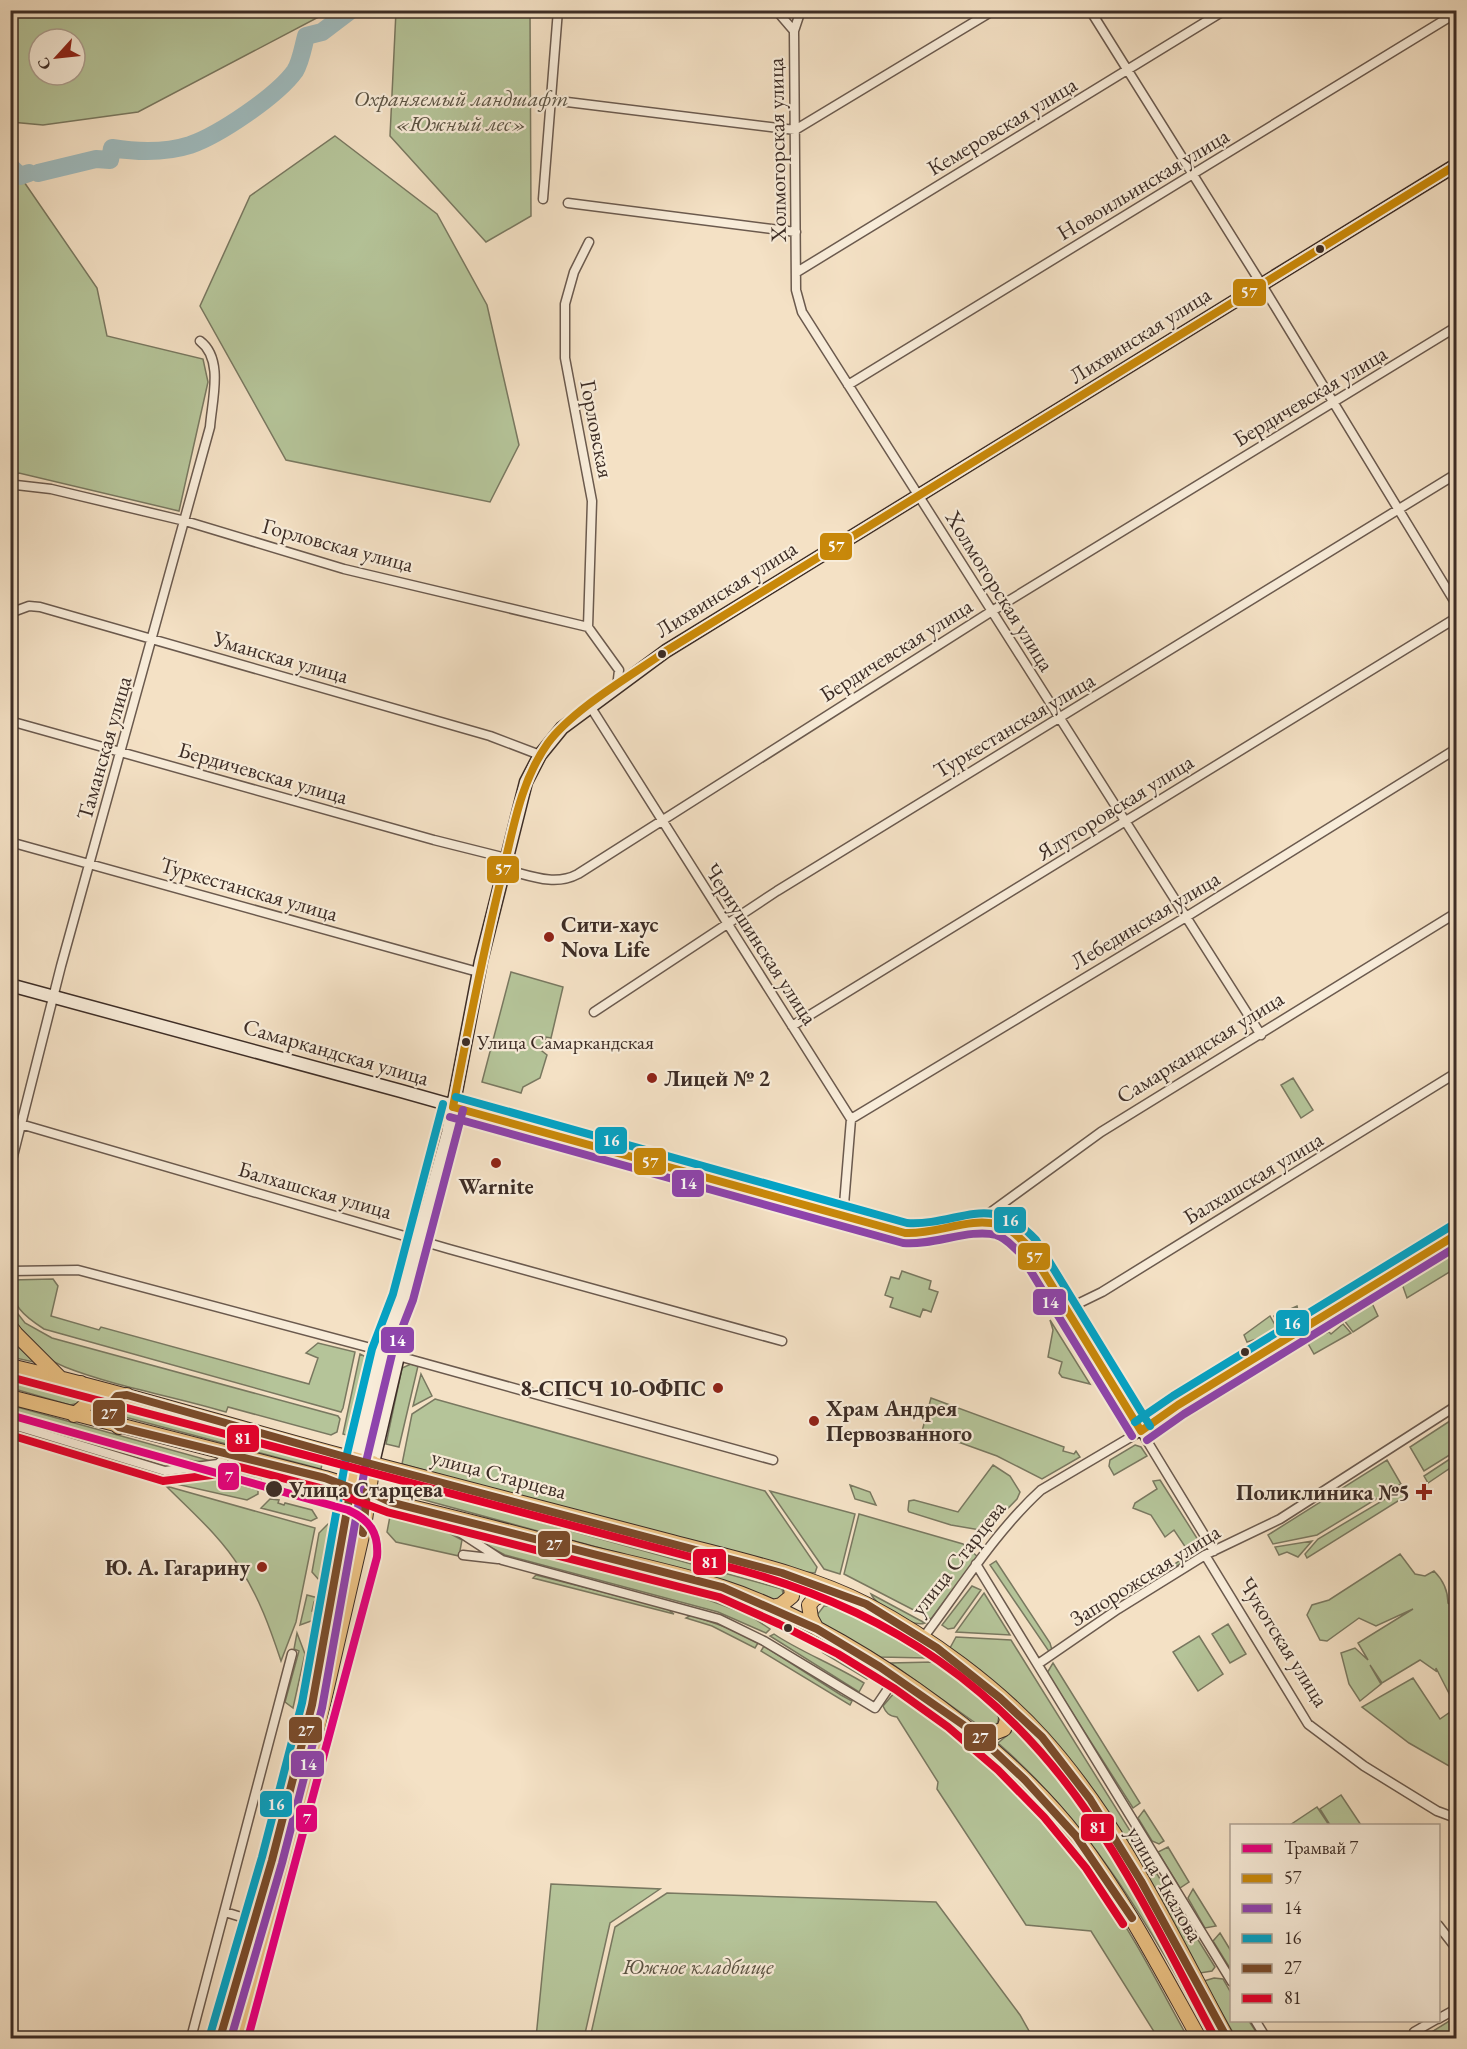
<svg xmlns="http://www.w3.org/2000/svg" width="1467" height="2049" font-family="'EB Garamond',serif">
<rect width="100%" height="100%" fill="#f4e1c5"/>
<filter id="stains"><feTurbulence type="fractalNoise" baseFrequency=".00333" numOctaves="4"/><feColorMatrix values="0 0 0 0 .2 0 0 0 0 .09 0 0 0 0 .02 0 0 0 .5 -.17"/></filter>
<radialGradient id="worn" r=".72"><stop offset=".6" stop-color="#630" stop-opacity="0"/><stop offset="1" stop-color="#630" stop-opacity=".3"/></radialGradient>
<path fill="#b5c499" stroke="#797860" stroke-width="1.5" fill-rule="evenodd" d="M11,10H330V11L138,112L43,125L11,122ZM39,39H75V75H39Z
M396,11H530L531,216L486,242L390,136Z
M335,136L437,214L487,305L519,445L490,502L286,460L200,306L250,196Z
M11,163L97,288L107,336L203,359L208,382L179,511L19,473L11,477Z
M511,972L563,987L551,1038L546,1037L542,1051L547,1055L540,1078L523,1087L521,1093L482,1082Z
M1293,1078L1313,1110L1301,1118L1281,1085Z
M1456,1248V1268L1407,1298L1401,1281L1435,1257Z
M902,1271L931,1281L929,1289L938,1292L931,1312L923,1309L920,1317L890,1307L893,1298L885,1295L891,1277L899,1279Z
M53,1279L58,1286L51,1316L99,1330L101,1327L309,1384L318,1358L306,1353L318,1343L355,1352L343,1408L341,1412L44,1329C24,1316 10,1305 11,1280Z
M1371,1301L1378,1316L1353,1332L1343,1319Z
M11,1305L25,1323L52,1338L338,1416L340,1419L337,1432L331,1435L228,1407L226,1412C173,1396 116,1387 65,1367C41,1357 11,1333 11,1305Z
M1297,1306L1300,1320L1282,1331L1274,1316Z
M1270,1316L1279,1332L1247,1342L1244,1335Z
M1050,1320L1090,1384L1062,1377L1059,1373L1062,1362L1048,1357L1053,1330Z
M1343,1324L1351,1333L1314,1354L1306,1340L1329,1332L1331,1334Z
M10,1335L38,1363L11,1357Z
M360,1354L366,1357L369,1365L353,1437L343,1434Z
M411,1364L418,1366L399,1447L386,1444L402,1368Z
M421,1374L432,1396L413,1406Z
M10,1380L77,1394L80,1403L70,1405L11,1388Z
M931,1398L1064,1447L1063,1451L1074,1454L1076,1451L1080,1457L1042,1479L997,1456L961,1443L921,1435Z
M435,1399L765,1491L817,1567L815,1573L786,1570L402,1464L412,1414Z
M130,1404L153,1413L323,1459L321,1469L125,1417L120,1408Z
M10,1405L211,1461C188,1468 43,1421 11,1412Z
M1456,1417V1451L1424,1471L1410,1447Z
M1135,1445L1141,1447L1147,1456L1114,1475L1109,1466L1110,1460Z
M1456,1455V1464L1428,1483L1424,1476Z
M1387,1460L1401,1484L1317,1535L1273,1544L1268,1535Z
M993,1465L1010,1476L1020,1492L1017,1499L986,1531L951,1525L909,1512L908,1510L909,1501L914,1500L958,1512Z
M227,1466L263,1475L260,1482L217,1469Z
M197,1473L258,1490V1494L247,1500L163,1481L173,1476Z
M1160,1480L1200,1543L1188,1551L1174,1530L1165,1537L1151,1515L1133,1508L1135,1503L1157,1489L1153,1481Z
M398,1483L782,1589L784,1597L776,1603L688,1572L395,1492Z
M850,1485L870,1492L876,1505L855,1499Z
M166,1486L315,1528L296,1622L281,1661C270,1628 259,1597 240,1568C221,1537 192,1512 166,1486Z
M1402,1489L1406,1496L1307,1558L1305,1554L1318,1539Z
M770,1491L855,1514L840,1574L824,1569Z
M270,1499L279,1500L278,1503L284,1505L285,1503L312,1510L317,1518L311,1521L261,1508Z
M391,1511L430,1523L462,1540L459,1556L396,1542L387,1532Z
M859,1514L963,1544L978,1557L931,1619L844,1574Z
M328,1524L334,1526C336,1545 326,1565 320,1581L312,1572L319,1533Z
M351,1531L354,1532L329,1659L316,1706Z
M472,1533L706,1599L749,1615L770,1629L766,1633L718,1612L505,1555L471,1537Z
M1312,1541L1298,1557L1287,1552L1279,1555L1275,1547Z
M1201,1547L1204,1552L1187,1564L1183,1562L1138,1590L1137,1588Z
M1400,1554L1415,1574L1425,1576L1434,1571C1443,1580 1448,1591 1448,1603L1456,1608V1707L1436,1668V1671L1420,1660L1382,1683L1370,1665L1381,1684L1360,1701L1349,1684L1341,1653L1355,1648L1368,1660L1358,1643L1413,1609L1376,1626L1359,1618L1327,1641L1320,1640L1307,1615L1312,1605L1329,1600Z
M996,1561L1050,1643L1052,1650L1050,1653L990,1565Z
M536,1575L666,1608L674,1614L533,1578Z
M972,1586L981,1590L954,1628L948,1629L942,1625Z
M984,1593L1010,1635L956,1632Z
M871,1594L925,1623C912,1628 876,1605 871,1594Z
M307,1595L318,1598L314,1602L312,1611H316L314,1620L300,1625Z
M824,1606H832L878,1628L926,1658L880,1657L822,1624L817,1615Z
M691,1615L731,1629L758,1643L755,1648L712,1626L686,1618Z
M1228,1624L1246,1654L1230,1663L1212,1634Z
M297,1633L305,1654L293,1708L285,1702L299,1651L294,1649Z
M774,1634C797,1650 835,1665 864,1683L859,1692L770,1636Z
M1199,1636L1223,1674L1198,1691L1173,1652Z
M956,1637L1011,1640L1215,1967L1212,1971L1200,1973C1131,1845 1073,1733 950,1648Z
M764,1646L841,1695L852,1701L850,1705L761,1651Z
M822,1652L871,1674L867,1679Z
M934,1662L992,1706L999,1717L997,1725L984,1729L891,1663Z
M1053,1663L1140,1803L1133,1808L1047,1673Z
M1413,1678L1440,1719L1456,1708V1770L1409,1743L1362,1707Z
M895,1692L901,1693C980,1750 1043,1808 1100,1888C1134,1935 1160,1988 1188,2038H1158L1091,1931L1026,1925L937,1789L938,1782L897,1717C889,1716 886,1713 883,1706Z
M1013,1726C1101,1817 1155,1929 1215,2038H1211C1150,1928 1095,1828 998,1743L1011,1732Z
M1341,1795L1361,1825H1330L1320,1809Z
M1317,1807L1329,1825H1290Z
M1144,1810L1164,1841L1159,1844L1152,1841L1138,1818Z
M1168,1847L1189,1882L1180,1888L1158,1852Z
M551,1884L660,1889L610,1923L584,2038H536Z
M1193,1889L1216,1926L1205,1928L1188,1898Z
M667,1893L936,1902L1020,2015L1033,2038H590L615,1927Z
M1220,1933L1231,1951V1970L1213,1941Z
M1214,1978L1223,1979L1231,1993L1232,2020L1249,2021L1260,2038H1236L1204,1981Z
M1454,2018L1456,2038H1422Z"/>
<g fill="none" stroke-linecap="round" stroke-linejoin="round">
<path stroke="#9fbbbe" stroke-width="18" d="M10,166L20,176L29,173
M38,173L96,159L110,160L112,148C137,152 165,153 190,145C219,135 277,96 295,71C301,61 303,47 306,36L322,32L351,10"/>
<defs>
<path id="street" d="M776,10L794,31L801,10
M1090,10L1262,285L1456,604
M794,31L796,290L802,312L1261,1035
M551,100L795,130L994,10
M543,199L558,10
M568,203L796,232
M797,272L1225,10
M848,385L1456,13
M10,487L16,485L51,489L185,521L344,569L588,627L619,670L617,688
M10,613L29,606L40,607L490,736L540,755
M588,627L592,501L565,358V304L574,272L589,242
M590,706L851,1119L843,1217
M10,721L434,840L506,858
M10,842L478,972
M503,869C529,875 554,887 578,874L992,611L1456,327
M594,1012L777,891L1456,474
M792,1026L1456,618
M851,1119L1186,917L1456,749
M10,1121L449,1249L782,1341
M10,1168L61,966L210,427C212,400 224,359 200,341
M976,1223L1101,1132L1456,913
M10,1271L78,1270L382,1351
M1065,1310L1102,1292L1456,1073
M398,1356L773,1460
M10,1424L165,1471L218,1464L229,1454
M435,1516L502,1560L719,1619L764,1641L875,1708L896,1677
M463,1555L498,1559
M1205,1555L1308,1724L1364,1766L1437,1811L1456,1818
M976,1564L1232,1982
M923,1638C961,1588 995,1532 1041,1490L1141,1431L1214,1551
M1038,1664L1118,1609L1205,1555L1280,1519L1456,1406
M225,1912L254,1921
M1438,1925L1456,1948
M1438,2019L1456,2009
M1255,2020L1266,2038
M191,2038L292,1654
M1415,2038L1414,2032L1435,2020"/>
<path id="secondary" d="M10,985L401,1091L905,1233C936,1238 972,1217 1000,1225C1010,1228 1019,1238 1027,1245L1141,1431L1178,1405L1456,1235
M356,1460L382,1351L403,1297L448,1133L481,961L526,782L540,755L562,728L666,651L1456,165
M373,1463L398,1356L402,1310"/>
<path id="primary" d="M10,1326L16,1334L59,1377
M10,1366C128,1393 242,1430 358,1460C463,1488 567,1514 672,1542C736,1559 808,1574 868,1605C929,1637 997,1687 1043,1738C1121,1825 1172,1936 1227,2038
M10,1397L325,1478L367,1491L390,1502C460,1518 529,1537 598,1555C639,1565 681,1574 722,1587C842,1626 1001,1738 1077,1837C1125,1900 1161,1970 1199,2038
M74,1415L88,1403L87,1393L81,1383
M119,1427L111,1421L108,1407L117,1396L127,1395
M771,1607L781,1605L792,1596L791,1588L782,1573
M817,1629L811,1618L809,1605L814,1599L831,1590
M975,1733L989,1735L1004,1729L1007,1720L1001,1700
M220,2038L272,1860L312,1705L356,1460
M237,2038L307,1774L364,1527L373,1463"/>
</defs>
<use href="#street" stroke="#6b5a4e" stroke-width="11"/>
<use href="#secondary" stroke="#3d2d26" stroke-width="15"/>
<use href="#primary" stroke="#3d2d26" stroke-width="16"/>
<use href="#street" stroke="#f8ecd9" stroke-width="8"/>
<use href="#secondary" stroke="#f8ecd9" stroke-width="12"/>
<use href="#primary" stroke="#eac082" stroke-width="14"/>
<defs>
<path id="bus-1" d="M453,1107C468,1029 483,952 502,875C513,830 520,782 548,743C573,709 631,676 666,651L1456,165
M453,1107L905,1233C936,1235 970,1216 1000,1225C1011,1228 1019,1238 1027,1245L1141,1431
M1141,1431L1178,1405L1456,1235"/>
<path id="bus-2" d="M450,1117L903,1243C933,1246 970,1228 996,1235C1005,1237 1012,1246 1019,1252L1132,1436
M1147,1440L1184,1414L1456,1247
M231,2038L282,1863L322,1708L366,1462L392,1354L413,1300L463,1110"/>
<path id="bus-3" d="M456,1097L907,1223C960,1226 990,1190 1036,1240L1150,1426
M1135,1422L1173,1396L1451,1226
M210,2035L262,1857L302,1703L346,1458L372,1349L393,1294L443,1104"/>
<path id="bus-4" d="M363,1533L367,1491L390,1502L722,1587L817,1629L880,1667L975,1733L1025,1780L1076,1836L1132,1918
M220,2038L272,1860L312,1705L351,1488L325,1478L119,1427L111,1421L108,1407L117,1396L127,1395L356,1460L782,1573L866,1604L937,1648L1000,1698L1042,1737L1090,1799L1141,1881L1227,2038"/>
<path id="bus-5" d="M10,1377L744,1571C890,1612 1002,1688 1088,1813C1137,1884 1175,1963 1215,2038
M10,1435L163,1481L220,1474L232,1465L328,1490L387,1512L719,1597L779,1624L838,1654L895,1689L948,1727L998,1770L1044,1817L1086,1868L1123,1924"/>
</defs>
<use href="#bus-1" stroke="#f8ecd9" stroke-width="12"/>
<use href="#bus-2" stroke="#f8ecd9" stroke-width="12"/>
<use href="#bus-3" stroke="#f8ecd9" stroke-width="12"/>
<use href="#bus-4" stroke="#f8ecd9" stroke-width="12"/>
<use href="#bus-5" stroke="#f8ecd9" stroke-width="12"/>
<use href="#bus-1" stroke="#c8880a" stroke-width="8"/>
<use href="#bus-2" stroke="#8e44ad" stroke-width="8"/>
<use href="#bus-3" stroke="#03a3c6" stroke-width="8"/>
<use href="#bus-4" stroke="#7a4b2a" stroke-width="8"/>
<use href="#bus-5" stroke="#e4002b" stroke-width="8"/>
<defs>
<path id="tram-1" d="M10,1415L348,1510C370,1520 379,1533 377,1557L248,2038"/>
</defs>
<use href="#tram-1" stroke="#f8ecd9" stroke-width="12"/>
<use href="#tram-1" stroke="#e5007d" stroke-width="8"/>
</g>
<g fill="#3d2d26" stroke="#f8ecd9" stroke-width="2">
<circle cx="1320" cy="249" r="5"/>
<circle cx="662" cy="654" r="5"/>
<circle cx="466" cy="1042" r="5"/>
<circle cx="1245" cy="1352" r="5"/>
<circle cx="274" cy="1489" r="9"/>
<circle cx="788" cy="1628" r="5"/>
</g>
<g fill="#8f2418" stroke="#f8ecd9" stroke-width="2">
<circle cx="549" cy="937" r="6"/>
<circle cx="652" cy="1078" r="6"/>
<circle cx="496" cy="1163" r="6"/>
<circle cx="718" cy="1388" r="6"/>
<circle cx="814" cy="1421" r="6"/>
<path d="M1421 1483h6v6h6v6h-6v6h-6v-6h-6v-6h6z"/>
<circle cx="262" cy="1567" r="6"/>
</g>
<g text-anchor="middle" dominant-baseline="central" stroke-width="4.5" stroke-linejoin="round" paint-order="stroke">
<g font-size="20" fill="#3d2d26" stroke="#f8ecd9" text-anchor="start">
<text x="477" y="1042">Улица Самаркандская</text>
</g>
<g font-size="22" font-style="italic" fill="#5b5343" stroke="#f8ecd9">
<text x="461" y="98">Охраняемый ландшафт<tspan x="461" dy="25">«Южный лес»</tspan></text>
<text x="698" y="1966">Южное кладбище</text>
</g>
<g font-size="22" fill="#3d2d26" stroke="#f8ecd9">
<text transform="translate(1002 126) rotate(-31)">Кемеровская улица</text>
<text transform="translate(777 150) rotate(-91)">Холмогорская улица</text>
<text transform="translate(1143 184) rotate(-31)">Новоильинская улица</text>
<text transform="translate(1140 335) rotate(-32)">Лихвинская улица</text>
<text transform="translate(1310 396) rotate(-31)">Бердичевская улица</text>
<text transform="translate(597 429) rotate(79)">Горловская</text>
<text transform="translate(338 545) rotate(15)">Горловская улица</text>
<text transform="translate(726 589) rotate(-32)">Лихвинская улица</text>
<text transform="translate(1000 591) rotate(58)">Холмогорская улица</text>
<text transform="translate(896 650) rotate(-32)">Бердичевская улица</text>
<text transform="translate(281 657) rotate(16)">Уманская улица</text>
<text transform="translate(1014 725) rotate(-31)">Туркестанская улица</text>
<text transform="translate(104 748) rotate(-74)">Таманская улица</text>
<text transform="translate(263 773) rotate(16)">Бердичевская улица</text>
<text transform="translate(1115 807) rotate(-32)">Ялуторовская улица</text>
<text transform="translate(249 889) rotate(16)">Туркестанская улица</text>
<text transform="translate(1145 920) rotate(-31)">Лебединская улица</text>
<text transform="translate(761 944) rotate(57)">Чернушинская улица</text>
<text transform="translate(1200 1047) rotate(-32)">Самаркандская улица</text>
<text transform="translate(336 1052) rotate(16)">Самаркандская улица</text>
<text transform="translate(1253 1178) rotate(-31)">Балхашская улица</text>
<text transform="translate(315 1190) rotate(16)">Балхашская улица</text>
<text transform="translate(499 1474) rotate(15)">улица Старцева</text>
<text transform="translate(958 1558) rotate(-52)">улица Старцева</text>
<text transform="translate(1145 1575) rotate(-32)">Запорожская улица</text>
<text transform="translate(1284 1642) rotate(58)">Чукотская улица</text>
<text transform="translate(1165 1884) rotate(60)">улица Чкалова</text>
</g>
<g font-size="22" font-weight="bold" fill="#3d2d26" stroke="#f8ecd9" text-anchor="start">
<text x="561" y="924">Сити-хаус<tspan x="561" dy="25">Nova Life</tspan></text>
<text x="664" y="1078">Лицей № 2</text>
<text x="496" y="1186" text-anchor="middle">Warnite</text>
<text x="706" y="1388" text-anchor="end">8-СПСЧ 10-ОФПС</text>
<text x="826" y="1408">Храм Андрея<tspan x="826" dy="25">Первозванного</tspan></text>
<text x="1410" y="1492" text-anchor="end">Поликлиника №5</text>
<text x="250" y="1567" text-anchor="end">Ю. А. Гагарину</text>
</g>
<g font-size="22" font-weight="bold" fill="#3d2d26" stroke="#f8ecd9" text-anchor="start">
<text x="289" y="1489">Улица Старцева</text>
</g>
</g>
<g stroke="#f8ecd9" stroke-width="2">
<rect x="1232" y="278" width="35" height="29" rx="6" fill="#c8880a"/>
<rect x="819" y="532" width="34" height="29" rx="6" fill="#c8880a"/>
<rect x="486" y="855" width="34" height="29" rx="6" fill="#c8880a"/>
<rect x="594" y="1126" width="34" height="29" rx="6" fill="#03a3c6"/>
<rect x="633" y="1147" width="34" height="29" rx="6" fill="#c8880a"/>
<rect x="671" y="1169" width="34" height="29" rx="6" fill="#8e44ad"/>
<rect x="993" y="1206" width="34" height="28" rx="6" fill="#03a3c6"/>
<rect x="1017" y="1242" width="34" height="29" rx="6" fill="#c8880a"/>
<rect x="1032" y="1288" width="35" height="28" rx="6" fill="#8e44ad"/>
<rect x="1275" y="1309" width="35" height="28" rx="6" fill="#03a3c6"/>
<rect x="380" y="1326" width="35" height="28" rx="6" fill="#8e44ad"/>
<rect x="92" y="1399" width="34" height="28" rx="6" fill="#7a4b2a"/>
<rect x="226" y="1424" width="34" height="29" rx="6" fill="#e4002b"/>
<rect x="217" y="1462" width="23" height="29" rx="6" fill="#e5007d"/>
<rect x="537" y="1530" width="34" height="28" rx="6" fill="#7a4b2a"/>
<rect x="692" y="1548" width="35" height="28" rx="6" fill="#e4002b"/>
<rect x="288" y="1716" width="35" height="28" rx="6" fill="#7a4b2a"/>
<rect x="963" y="1723" width="34" height="29" rx="6" fill="#7a4b2a"/>
<rect x="290" y="1750" width="35" height="28" rx="6" fill="#8e44ad"/>
<rect x="259" y="1790" width="34" height="28" rx="6" fill="#03a3c6"/>
<rect x="295" y="1804" width="23" height="29" rx="6" fill="#e5007d"/>
<rect x="1080" y="1813" width="35" height="29" rx="6" fill="#e4002b"/>
</g>
<g font-size="16" text-anchor="middle" font-weight="bold" fill="#fff">
<text x="1249" y="298">57</text>
<text x="836" y="552">57</text>
<text x="503" y="875">57</text>
<text x="611" y="1146">16</text>
<text x="650" y="1168">57</text>
<text x="688" y="1189">14</text>
<text x="1010" y="1226">16</text>
<text x="1034" y="1263">57</text>
<text x="1050" y="1308">14</text>
<text x="1292" y="1329">16</text>
<text x="397" y="1346">14</text>
<text x="109" y="1419">27</text>
<text x="243" y="1444">81</text>
<text x="229" y="1482">7</text>
<text x="554" y="1550">27</text>
<text x="710" y="1568">81</text>
<text x="306" y="1736">27</text>
<text x="980" y="1743">27</text>
<text x="308" y="1770">14</text>
<text x="276" y="1810">16</text>
<text x="307" y="1824">7</text>
<text x="1098" y="1833">81</text>
</g>
<rect width="1467" height="2049" fill="none" stroke="#f4e1c5" stroke-width="36"/>
<rect x="12" y="12" width="1443" height="2025" fill="none" stroke="#3d2d26" stroke-width="3"/>
<rect x="18" y="18" width="1431" height="2013" fill="none" stroke="#3d2d26" stroke-width="1.5"/>
<rect x="1230" y="1824" width="210" height="198" fill="#f8ecd9" stroke="#ada091" stroke-width="1.5"/>
<rect x="1242" y="1844" width="30" height="9" fill="#e5007d" stroke="#ada091" stroke-width="1.5"/>
<text x="1284" y="1854" font-size="18" fill="#3d2d26">Трамвай 7</text>
<rect x="1242" y="1874" width="30" height="9" fill="#c8880a" stroke="#ada091" stroke-width="1.5"/>
<text x="1284" y="1884" font-size="18" fill="#3d2d26">57</text>
<rect x="1242" y="1904" width="30" height="9" fill="#8e44ad" stroke="#ada091" stroke-width="1.5"/>
<text x="1284" y="1914" font-size="18" fill="#3d2d26">14</text>
<rect x="1242" y="1934" width="30" height="9" fill="#03a3c6" stroke="#ada091" stroke-width="1.5"/>
<text x="1284" y="1944" font-size="18" fill="#3d2d26">16</text>
<rect x="1242" y="1964" width="30" height="9" fill="#7a4b2a" stroke="#ada091" stroke-width="1.5"/>
<text x="1284" y="1974" font-size="18" fill="#3d2d26">27</text>
<rect x="1242" y="1994" width="30" height="9" fill="#e4002b" stroke="#ada091" stroke-width="1.5"/>
<text x="1284" y="2004" font-size="18" fill="#3d2d26">81</text>
<g transform="translate(57 57) rotate(243)"><circle r="28" fill="#f8ecd9" stroke="#ada091" stroke-width="1.5"/>
<path d="M0-4.5L10 22L0 15L-10 22Z" fill="#8f2418"/>
<text y="-9" font-size="16" font-weight="bold" text-anchor="middle" fill="#3d2d26">С</text>
</g>
<rect width="100%" height="100%" filter="url(#stains)"/>
<rect width="100%" height="100%" fill="url(#worn)"/>
</svg>
